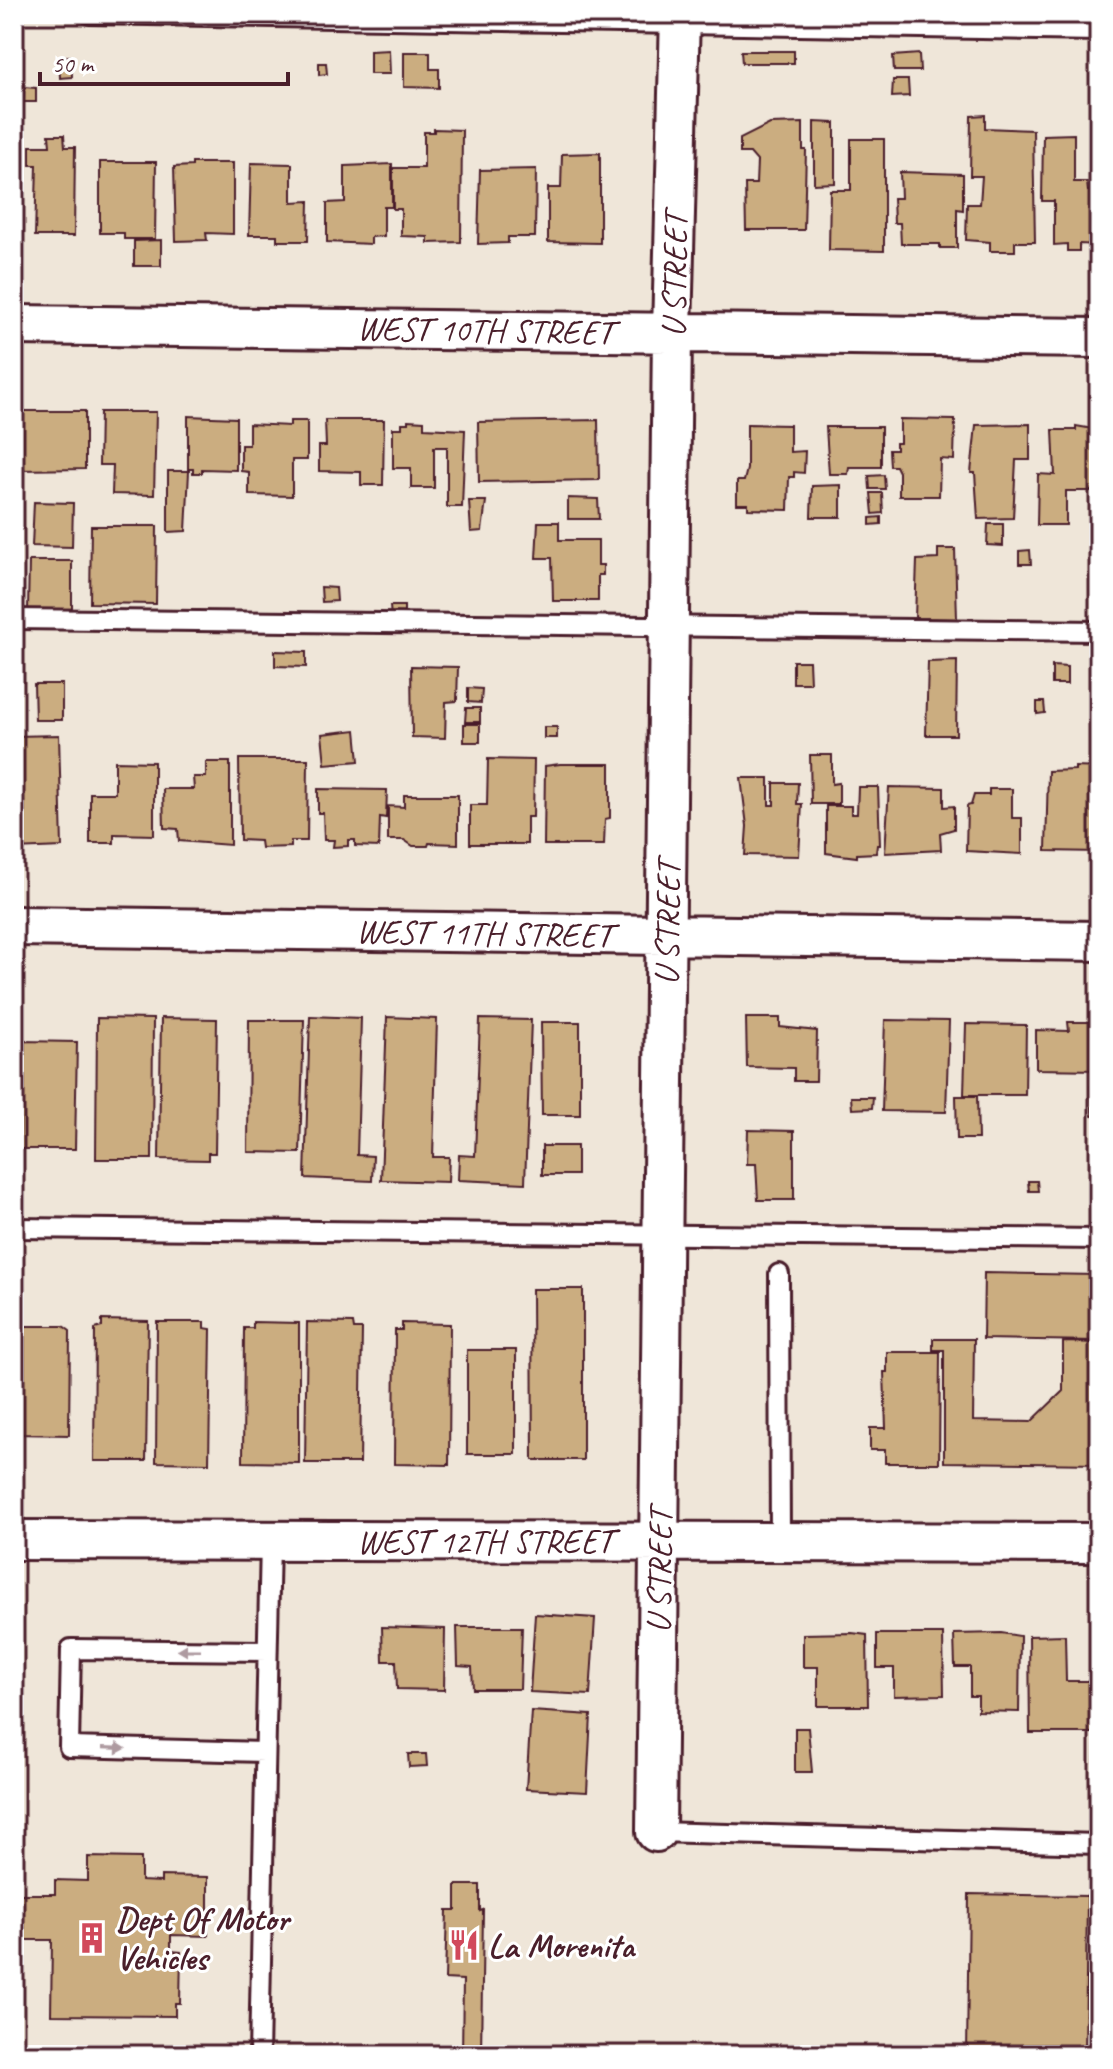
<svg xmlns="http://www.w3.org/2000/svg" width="1113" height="2069" font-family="Caveat,sans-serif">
<rect width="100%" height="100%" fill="#efe6d9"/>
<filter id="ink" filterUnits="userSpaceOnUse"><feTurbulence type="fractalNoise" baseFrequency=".0125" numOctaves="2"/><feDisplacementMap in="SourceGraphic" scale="16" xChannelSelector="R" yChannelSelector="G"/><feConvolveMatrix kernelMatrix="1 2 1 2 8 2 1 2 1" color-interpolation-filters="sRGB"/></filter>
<g filter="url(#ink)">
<path fill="#e4d5be" d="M1098,1862L1099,2055H1097Z"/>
<path fill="#cbad80" stroke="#4a1f2b" stroke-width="2" d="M389,50L390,74H370V51Z
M741,51H794V63H742Z
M404,52H430V69H439V88L404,87Z
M919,54L920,71H894L893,56Z
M71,56L72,77L60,78L59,57Z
M319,63H326L327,74L319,75Z
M893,80H908L909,96L892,97Z
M24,87L36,88V102H23Z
M985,115V128L1033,130L1035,242H1015V251H990V242L966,240L967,204H980L982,176H970L971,116Z
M814,122L835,123V183L814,184Z
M803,123V150H806L804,230H746L745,184H756L757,161L750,153H740V139L770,124Z
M434,129L462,130L461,242L428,243V237L401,236V209H393V168H424V132H434Z
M1074,134V182H1087L1088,191H1099V245L1079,244V251H1067V244L1054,245V201H1042L1043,135Z
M49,135H64L65,147H75L74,236H35L37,165H30V146H50Z
M851,139H884V251L829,250L830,190H851Z
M600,153V243L548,242V188H561L562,154Z
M100,162H156L155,239H124V233H100Z
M192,163H233V234L206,233L207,240L176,241L174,167L192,166Z
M251,163L292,164V202L309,201L308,241H277V235H249Z
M392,164V207H384V236L371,237V244L327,242V203L345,202V166Z
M536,169L535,237H508V243L478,244L480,170Z
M900,172L963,174V210L957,209V248H940V244H901L900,223H894L893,198H901Z
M161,240V266H134V241Z
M17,411H85V469L18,470Z
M100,412H156L154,495L112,494L113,465H99Z
M188,416L236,418V470L202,469V473H193V469H188Z
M900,419L955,420L954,460L940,459L939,496H899V472L896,466H890L889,450H896V443H900Z
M325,420H384L383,485H361V472L319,471V446H326Z
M408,420L424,421V428L465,430L462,507H447V447H434V488H411V468H393V428H402V423H408Z
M598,420L599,480L479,482L478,422Z
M290,421H307V460H292V496L249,495V472L241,471V445H249V424L290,426Z
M747,424L790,425V452L805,451L804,473L794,472V477H789L788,510L748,509V504H737V481H744L747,469Z
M1030,424V460H1016L1013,518L978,519L975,473H971L976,425Z
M1076,426L1099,430V491H1066V525H1037L1038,474L1055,475L1053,430H1076Z
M826,427H881V467H849L848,474H829Z
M168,471H189L186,531L168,532Z
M884,475L885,489H870L869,476Z
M841,485V517H811L812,486Z
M871,493H882L883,513L873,514Z
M568,498L598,499L599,519H568Z
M469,501H486L482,531L471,532Z
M34,502L73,503L72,547L32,546Z
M881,517V524L870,525V518Z
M538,522H559V540H598V565H603V575H598V601H553L552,558H536Z
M988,524H1003V546L987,545Z
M91,526H157L156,604L90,603Z
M938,549H955L957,619L915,618L917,560L938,559Z
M1030,550L1031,564H1019V551Z
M29,561H72V612L28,611Z
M321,587L336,588L337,601L322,602Z
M390,606H404V618L391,617Z
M275,651L306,652V667L275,666Z
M793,661H809L810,683H793Z
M957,661L956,735H926L928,662Z
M411,666L458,667L457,701L446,702L445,738L412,737Z
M1052,666L1067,667V684H1052Z
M34,684H62V720H35Z
M468,688L482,689L481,703L468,702Z
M1037,702H1044L1045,713L1037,714Z
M466,708H480V722H465Z
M464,724H480V742H464Z
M544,727H557V738H544Z
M356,730L359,761L325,764L322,734Z
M59,735L62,847L15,849L14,736Z
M810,755H832V784L839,783V804H811Z
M239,759H308L307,841H291V847L261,848L260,841L240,840Z
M488,759L534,760L533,817H527V844H470V805H487Z
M115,761L154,762V835L114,834V843H90V793H115Z
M206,762H230V845L179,841L178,829L164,828L163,789H194L193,777H206Z
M560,764H610V818L605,819L604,845H544L545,766Z
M1075,767L1099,768V852L1046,851L1048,771L1075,770Z
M741,778H769V805H774V783H798L797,804H802L799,856L745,855L747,826Z
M858,787H878L880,845H877L876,853L857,854V857L826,853V806H851V814H857Z
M889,787L944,788V807L954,806V829L940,833L941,850L885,853Z
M318,789L387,790L386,818L380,817L379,847L355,846V840H348V846L333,847L334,840H324L323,813H318Z
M989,789H1012V818H1022V854L966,851L967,806L971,805L974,795H989Z
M404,795H458V844L429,843L428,846H413L404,840H388V806L404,807Z
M310,1016L361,1018L357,1155L373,1156L372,1181L305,1178Z
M387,1017L437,1019L433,1157H449L448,1182L381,1180Z
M97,1018L153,1019L152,1159H96Z
M161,1018L217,1019L215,1153H208V1160L159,1159Z
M746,1018H780V1027L817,1031L816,1081H794V1068L747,1067Z
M480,1019L531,1020L525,1183L458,1180L459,1155L475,1156Z
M249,1020H304L300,1153L248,1152Z
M885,1020L949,1021L946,1112L882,1111Z
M541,1022H580V1115H542Z
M1068,1022H1099V1070L1036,1069V1030L1069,1031Z
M966,1024L1026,1025L1025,1095H964Z
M21,1041L77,1042L75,1149H20Z
M1099,1085V1117L1092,1116L1091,1086Z
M956,1096H977L978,1139H957Z
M851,1097H873L872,1108L852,1109Z
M748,1130L794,1131V1200H758L756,1164H747Z
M542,1146H577V1175H542Z
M1028,1181H1037L1038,1191H1029Z
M984,1273L1098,1275L1097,1341L983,1339Z
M532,1289H583V1460H533Z
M102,1320L148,1321L146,1461H94L95,1329L102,1327Z
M157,1322H204V1328L211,1329L209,1463L156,1462Z
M253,1322L299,1323V1463L243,1462L244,1328H253Z
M307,1322L353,1323L354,1329H362L360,1463H305Z
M402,1323L450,1324L449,1465L394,1464L395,1330H402Z
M15,1326H63L70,1331L69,1435L14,1434Z
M933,1339H974L973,1421L1031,1422L1063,1391V1342L1099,1343V1464L944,1462V1350H933Z
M467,1350H516V1454H467Z
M887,1352H940L939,1463H885V1450H870V1428H886L884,1372H887Z
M535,1614L595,1618L590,1695L530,1692Z
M1097,1615H1099V1800H1094Z
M382,1627L445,1629L444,1690L397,1689L396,1661H383Z
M457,1627H522L520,1689H473L472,1667L458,1666Z
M852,1633L867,1635L868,1706H818V1667H803V1634Z
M1001,1633L1020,1636L1019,1712L978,1711V1696H970V1667H955L954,1634Z
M877,1634H943L944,1695L894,1696V1668H877Z
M1065,1635L1066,1681H1094L1095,1733H1030L1029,1636Z
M531,1711L591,1715L587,1792L526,1789Z
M795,1728H808L812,1772H795Z
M408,1754H426L427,1766L409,1767Z
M88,1857L141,1858V1881L161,1882V1876L208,1877V1936L171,1935V1951L181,1952L180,2003H175V2016L51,2015L52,1940H14V1894H55V1880L88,1881Z
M456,1885H480V1911L483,1910L481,2055H462L463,1980L445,1979L447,1910H456Z
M969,1894L1087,1896L1085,2055H967Z"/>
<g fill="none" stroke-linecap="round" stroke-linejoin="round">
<defs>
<path id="service" d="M90,14L1099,31
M14,619L1099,631
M14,1228L1099,1239
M779,1274L780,1542
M264,1752L69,1747L71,1649L267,1651
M656,1832L1099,1844
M259,2055L270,1541"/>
<path id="minor" d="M14,325L1099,338
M14,926L1099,941
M14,1540L1099,1543
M656,1832L672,332L680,14"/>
</defs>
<use href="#service" stroke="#4a1f2b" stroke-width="24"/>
<use href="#minor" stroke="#4a1f2b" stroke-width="44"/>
<use href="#service" stroke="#fff" stroke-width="18"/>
<use href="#minor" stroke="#fff" stroke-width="38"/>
</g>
<defs><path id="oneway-solid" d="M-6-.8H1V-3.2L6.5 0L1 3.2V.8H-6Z" transform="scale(2)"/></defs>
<g fill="#ae9aa0">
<use href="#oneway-solid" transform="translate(189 1650) rotate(-180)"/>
<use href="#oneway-solid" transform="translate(114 1748) rotate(2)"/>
</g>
</g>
<defs>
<symbol id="building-bare" viewBox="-9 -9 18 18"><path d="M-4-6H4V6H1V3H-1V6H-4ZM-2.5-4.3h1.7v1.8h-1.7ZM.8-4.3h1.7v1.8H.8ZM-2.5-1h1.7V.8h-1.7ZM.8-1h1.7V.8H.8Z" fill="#d1495b" stroke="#fff" stroke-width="2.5" paint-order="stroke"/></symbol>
<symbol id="restaurant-bare" viewBox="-9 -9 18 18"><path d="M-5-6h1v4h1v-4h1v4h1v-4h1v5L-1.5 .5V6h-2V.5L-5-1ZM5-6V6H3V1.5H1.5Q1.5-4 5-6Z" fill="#d1495b" stroke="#fff" stroke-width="2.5" paint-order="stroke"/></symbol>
</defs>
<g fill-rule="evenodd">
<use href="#building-bare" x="70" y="1916" width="44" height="44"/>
<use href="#restaurant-bare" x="442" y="1923" width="44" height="44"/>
</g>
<g text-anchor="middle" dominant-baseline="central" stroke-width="6" stroke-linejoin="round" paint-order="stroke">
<g font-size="34" fill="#4a1f2b" stroke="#fff">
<text transform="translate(674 275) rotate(-89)">U STREET</text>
<text transform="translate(485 330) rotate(1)">WEST 10TH STREET</text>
<text transform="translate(667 923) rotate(-89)">U STREET</text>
<text transform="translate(484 933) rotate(1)">WEST 11TH STREET</text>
<text x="485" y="1541">WEST 12TH STREET</text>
<text transform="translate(659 1571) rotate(-89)">U STREET</text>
</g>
<g font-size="34" font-weight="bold" fill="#4a1f2b" stroke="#fff" text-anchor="start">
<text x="116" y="1918">Dept Of Motor<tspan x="116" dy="39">Vehicles</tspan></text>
<text x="488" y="1945">La Morenita</text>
</g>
</g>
<rect width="1113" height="2069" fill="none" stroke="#fff" stroke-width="48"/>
<rect x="24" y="24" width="1065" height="2021" fill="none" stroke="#4a1f2b" stroke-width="3" filter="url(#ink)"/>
<path d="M40 72v12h248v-12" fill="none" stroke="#4a1f2b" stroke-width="4"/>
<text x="52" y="72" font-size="24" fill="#4a1f2b" stroke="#ffffff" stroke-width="6" paint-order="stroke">50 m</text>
</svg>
